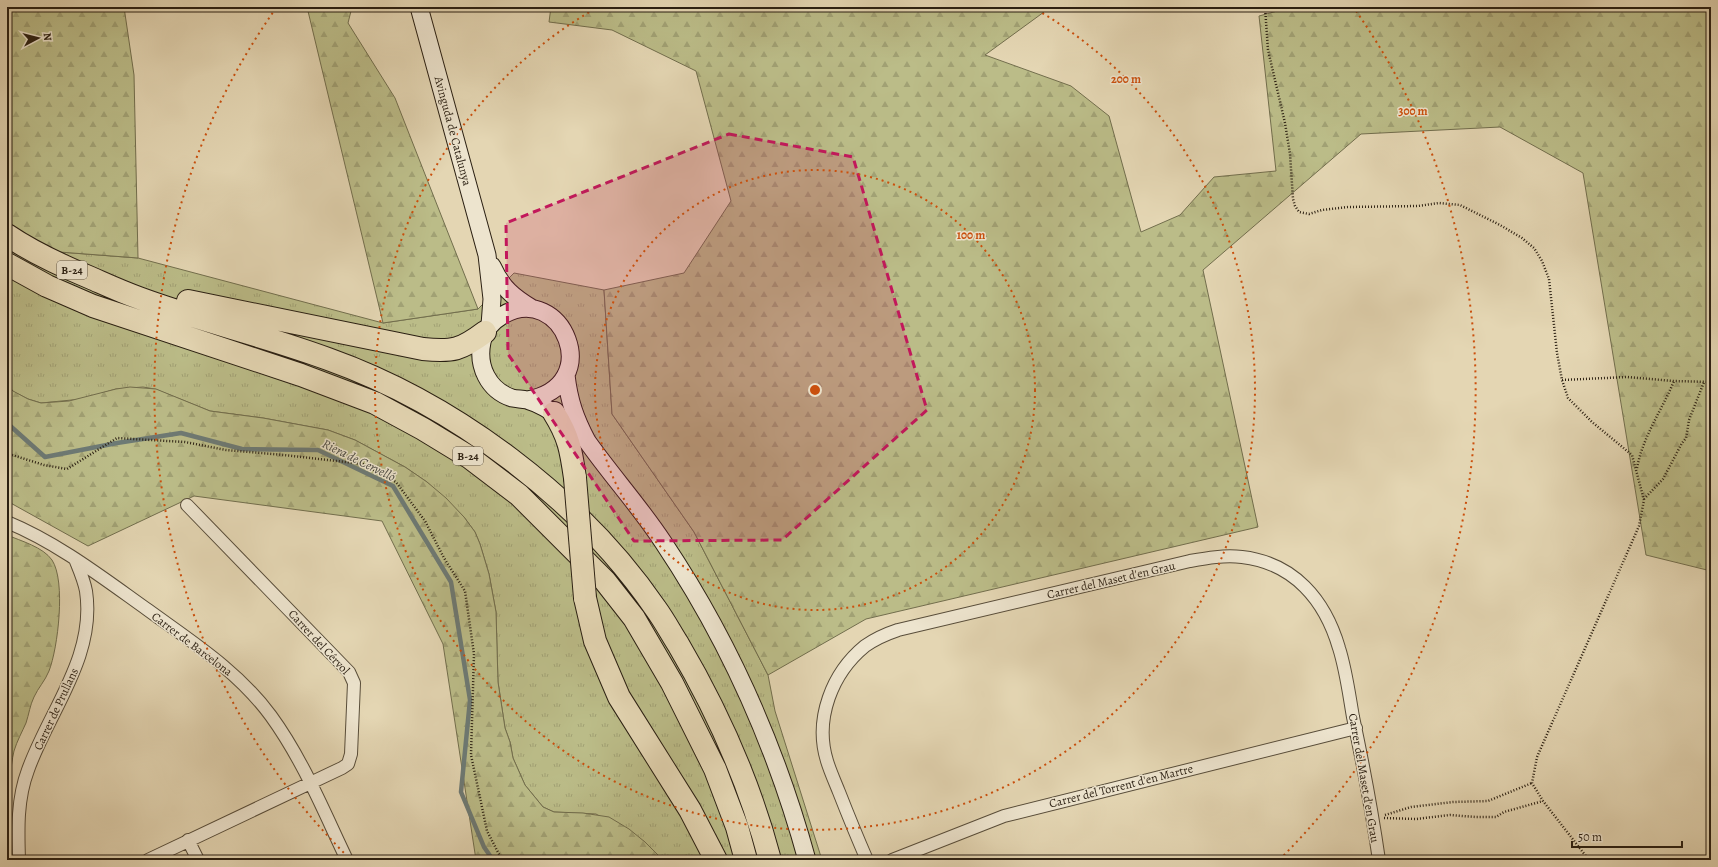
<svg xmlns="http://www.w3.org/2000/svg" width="1718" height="867" font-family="Alegreya,serif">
<defs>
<pattern id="grass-tufts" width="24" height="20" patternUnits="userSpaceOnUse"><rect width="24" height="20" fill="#bbbc88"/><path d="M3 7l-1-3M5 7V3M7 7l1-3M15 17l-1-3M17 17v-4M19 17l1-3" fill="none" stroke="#a1a174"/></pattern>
<pattern id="forest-firs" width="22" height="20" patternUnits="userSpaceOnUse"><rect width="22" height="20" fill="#bbbc88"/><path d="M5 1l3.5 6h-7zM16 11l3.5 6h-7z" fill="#a1a174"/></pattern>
</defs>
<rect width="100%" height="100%" fill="#e4d6b3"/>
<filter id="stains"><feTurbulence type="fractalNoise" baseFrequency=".005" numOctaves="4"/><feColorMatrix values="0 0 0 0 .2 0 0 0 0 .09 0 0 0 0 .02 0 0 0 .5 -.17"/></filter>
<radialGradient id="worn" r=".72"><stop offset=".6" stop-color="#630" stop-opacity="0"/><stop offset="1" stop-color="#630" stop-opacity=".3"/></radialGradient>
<path fill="url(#grass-tufts)" stroke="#726e4d" d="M7,248L138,258L383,323L478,309L514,273L604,290L612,414L694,532L768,675L775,711L822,860H663L645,842L596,814L554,812L543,807L525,785L513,758L510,742L505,728L498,682L496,612L489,574L480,544L475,532L464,517L427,482L405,467L355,440L328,430L263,418L210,411L155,389L143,387L116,389L82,399L41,403L28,399L12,391L7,384Z"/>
<path fill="url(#forest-firs)" stroke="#726e4d" d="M7,7H124L134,75L138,258L7,248Z
M307,7H352L348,23L395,98L478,309L383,323Z
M551,7H1045L1044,12L985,55L1071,86L1109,116L1141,232L1180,215L1214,177L1276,171L1259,16L1292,7H1711V571L1646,555L1583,173L1500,127L1361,134L1203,270L1258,527L866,619L768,675L694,532L612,414L604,290L684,273L731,201L696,71L612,30L549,22Z
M7,384L13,391L28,399L41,403L69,401L116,389L130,387L156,389L210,411L263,418L328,430L355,440L405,467L427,482L446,498L464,517L475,532L480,544L489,574L496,612L498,682L505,728L510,742L513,758L525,785L543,807L554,812L583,813L609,817L629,829L645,842L663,860H476L443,644L382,521L194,496L88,546L7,501Z
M7,535C21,541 43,547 52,560C66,581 58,648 49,671C45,681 38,688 34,697C30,705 29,714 26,723C22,732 17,741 14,751C6,786 13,825 14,860H7Z"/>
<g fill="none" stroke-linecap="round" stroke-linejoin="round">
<path stroke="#6d7a75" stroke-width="4.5" d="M7,423L45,457L117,443L181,433L242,449L318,450L393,486L451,582L470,700L461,792L484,847L493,860"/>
<defs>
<path id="street" d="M7,522C58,543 103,578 148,610C192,642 238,671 271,716C303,760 324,812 347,860
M188,840L198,860
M19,860C18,829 17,799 28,770C49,711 96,657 86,591C84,580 79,569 75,559
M148,860L342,768L348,764L351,754L354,683L349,672L187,505
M867,860C857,837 848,815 839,792C835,782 830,771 827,761C814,719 832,673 865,646C875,639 886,634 898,630L1190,561C1207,558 1224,555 1242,557C1294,563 1325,600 1339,648C1346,670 1349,694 1353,717C1363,764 1372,812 1379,860
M892,860L1004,816L1356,728"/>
<path id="secondary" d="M419,7L487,255L492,299L490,325
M492,266C502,288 513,297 533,309
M566,375C569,401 575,418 587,441C611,475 640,507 663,542C728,639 776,747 807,860
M527,400C607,386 562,281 503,315C493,321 484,330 482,342C477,366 488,390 512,398C517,399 522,399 527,400C541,404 553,412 564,420"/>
<path id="highway" d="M7,235C32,252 62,266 91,278C107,285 122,292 139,298C201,321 266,336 328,359C454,404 580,498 656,609C664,620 671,633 678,644C718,712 750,784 770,860
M7,264L47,286L93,306L301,375L375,403L423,429L469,457L519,495L605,581L634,618L672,683L715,769L737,827L746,860
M188,301L423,349C453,352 461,350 485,332
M554,413C569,437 571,450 575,478
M585,598L595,641L619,697L690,810L716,860"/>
</defs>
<use href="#street" stroke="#584d3a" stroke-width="14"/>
<use href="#secondary" stroke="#2a1f12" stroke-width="19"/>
<use href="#highway" stroke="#2a1f12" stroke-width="24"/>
<path stroke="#2a1f12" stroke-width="2.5" stroke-dasharray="1 2" stroke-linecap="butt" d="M1265,7L1268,50L1285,123L1290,154L1293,199L1295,206L1299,212L1309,214L1322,210L1348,207L1418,206L1439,203L1460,205L1500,225L1522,238L1534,248L1542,261L1549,279L1557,353L1562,380L1568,398L1592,422L1632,455L1644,500L1639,526L1537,757L1532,783L1543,801L1589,860
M1265,7H1277
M1282,7L1300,10L1317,7
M1562,380L1627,377L1674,381L1711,382
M7,452L9,454L44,465L67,469L117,438L185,442L226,450L284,455L363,464L396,482L425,521L444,558L465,591L474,654L471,755L487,831L502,860
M1637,468C1643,436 1662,410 1674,381
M1644,499L1663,479L1682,443L1686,438L1689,420L1704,382
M1385,815L1411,807L1453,802L1488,801L1532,783
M1384,818L1416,819L1450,815L1476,817H1496L1504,812L1543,801"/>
<use href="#street" stroke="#ede4ce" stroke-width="12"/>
<use href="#secondary" stroke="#ede4ce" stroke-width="17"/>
<use href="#highway" stroke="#e4d6b3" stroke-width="22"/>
<defs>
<path id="highway-bridge" d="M575,478L585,598"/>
</defs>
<use href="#highway-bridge" stroke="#2a1f12" stroke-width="24" stroke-linecap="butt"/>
<use href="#highway-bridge" stroke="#e4d6b3" stroke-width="22"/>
</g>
<path fill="#c2185b" fill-opacity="0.2" stroke="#c2185b" stroke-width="3" stroke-dasharray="8 5" stroke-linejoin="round" d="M729,134L853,157L927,410L782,540L634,541L508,354L506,223Z"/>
<g fill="none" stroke="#cc500d" stroke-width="2" stroke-dasharray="2 4">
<circle cx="815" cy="390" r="220"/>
<path d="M1032 7A440 440 0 1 1 598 7"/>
<path d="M348 857A660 660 0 0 1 274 11M1356 11A660 660 0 0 1 1282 857"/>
</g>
<g text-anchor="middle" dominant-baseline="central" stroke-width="3" stroke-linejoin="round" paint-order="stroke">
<g fill="#ede4ce" stroke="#645a4a" stroke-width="1">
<rect x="57" y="261" width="30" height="18" rx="3"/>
<rect x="453" y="447" width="30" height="18" rx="3"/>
</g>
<g font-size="11" font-weight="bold" fill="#2a1f12">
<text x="72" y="270">B-24</text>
<text x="468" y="456">B-24</text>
</g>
<g font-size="12" fill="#2a1f12" stroke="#ede4ce">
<text transform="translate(453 131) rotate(75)">Avinguda de Catalunya</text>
<text transform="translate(1111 580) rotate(-13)">Carrer del Maset d'en Grau</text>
<text transform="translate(319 642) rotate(47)">Carrer del Cérvol</text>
<text transform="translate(192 644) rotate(37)">Carrer de Barcelona</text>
<text transform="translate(56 709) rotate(-65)">Carrer de Prullans</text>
<text transform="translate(1364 778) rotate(80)">Carrer del Maset d'en Grau</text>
<text transform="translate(1121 786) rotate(-14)">Carrer del Torrent d'en Martre</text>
</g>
<g font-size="13" font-style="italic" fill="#4c4c44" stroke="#ede4ce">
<text transform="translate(359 460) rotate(26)">Riera de Cervelló</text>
</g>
</g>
<circle cx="815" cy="390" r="6" fill="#cc500d" stroke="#ede4ce" stroke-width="2"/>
<g font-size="12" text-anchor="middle" font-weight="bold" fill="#cc500d" stroke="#ede4ce" stroke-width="3" stroke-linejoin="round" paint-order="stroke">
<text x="1126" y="83">200 m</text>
<text x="1413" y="115">300 m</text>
<text x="971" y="239">100 m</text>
</g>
<rect width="1718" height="867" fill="none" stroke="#e4d6b3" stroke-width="24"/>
<rect x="8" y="8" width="1702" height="851" fill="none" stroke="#2a1f12" stroke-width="2"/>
<rect x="12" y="12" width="1694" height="843" fill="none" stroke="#2a1f12"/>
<g transform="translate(38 38) rotate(83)" stroke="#ede4ce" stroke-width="3" paint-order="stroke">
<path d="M0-3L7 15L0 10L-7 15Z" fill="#2a1f12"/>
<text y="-6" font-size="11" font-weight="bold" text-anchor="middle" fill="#2a1f12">N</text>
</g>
<path d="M1572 841v6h110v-6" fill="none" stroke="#2a1f12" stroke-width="2"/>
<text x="1578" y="841" font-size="12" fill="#2a1f12" stroke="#ede4ce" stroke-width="3" paint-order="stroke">50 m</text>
<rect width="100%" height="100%" filter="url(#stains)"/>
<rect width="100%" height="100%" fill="url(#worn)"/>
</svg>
